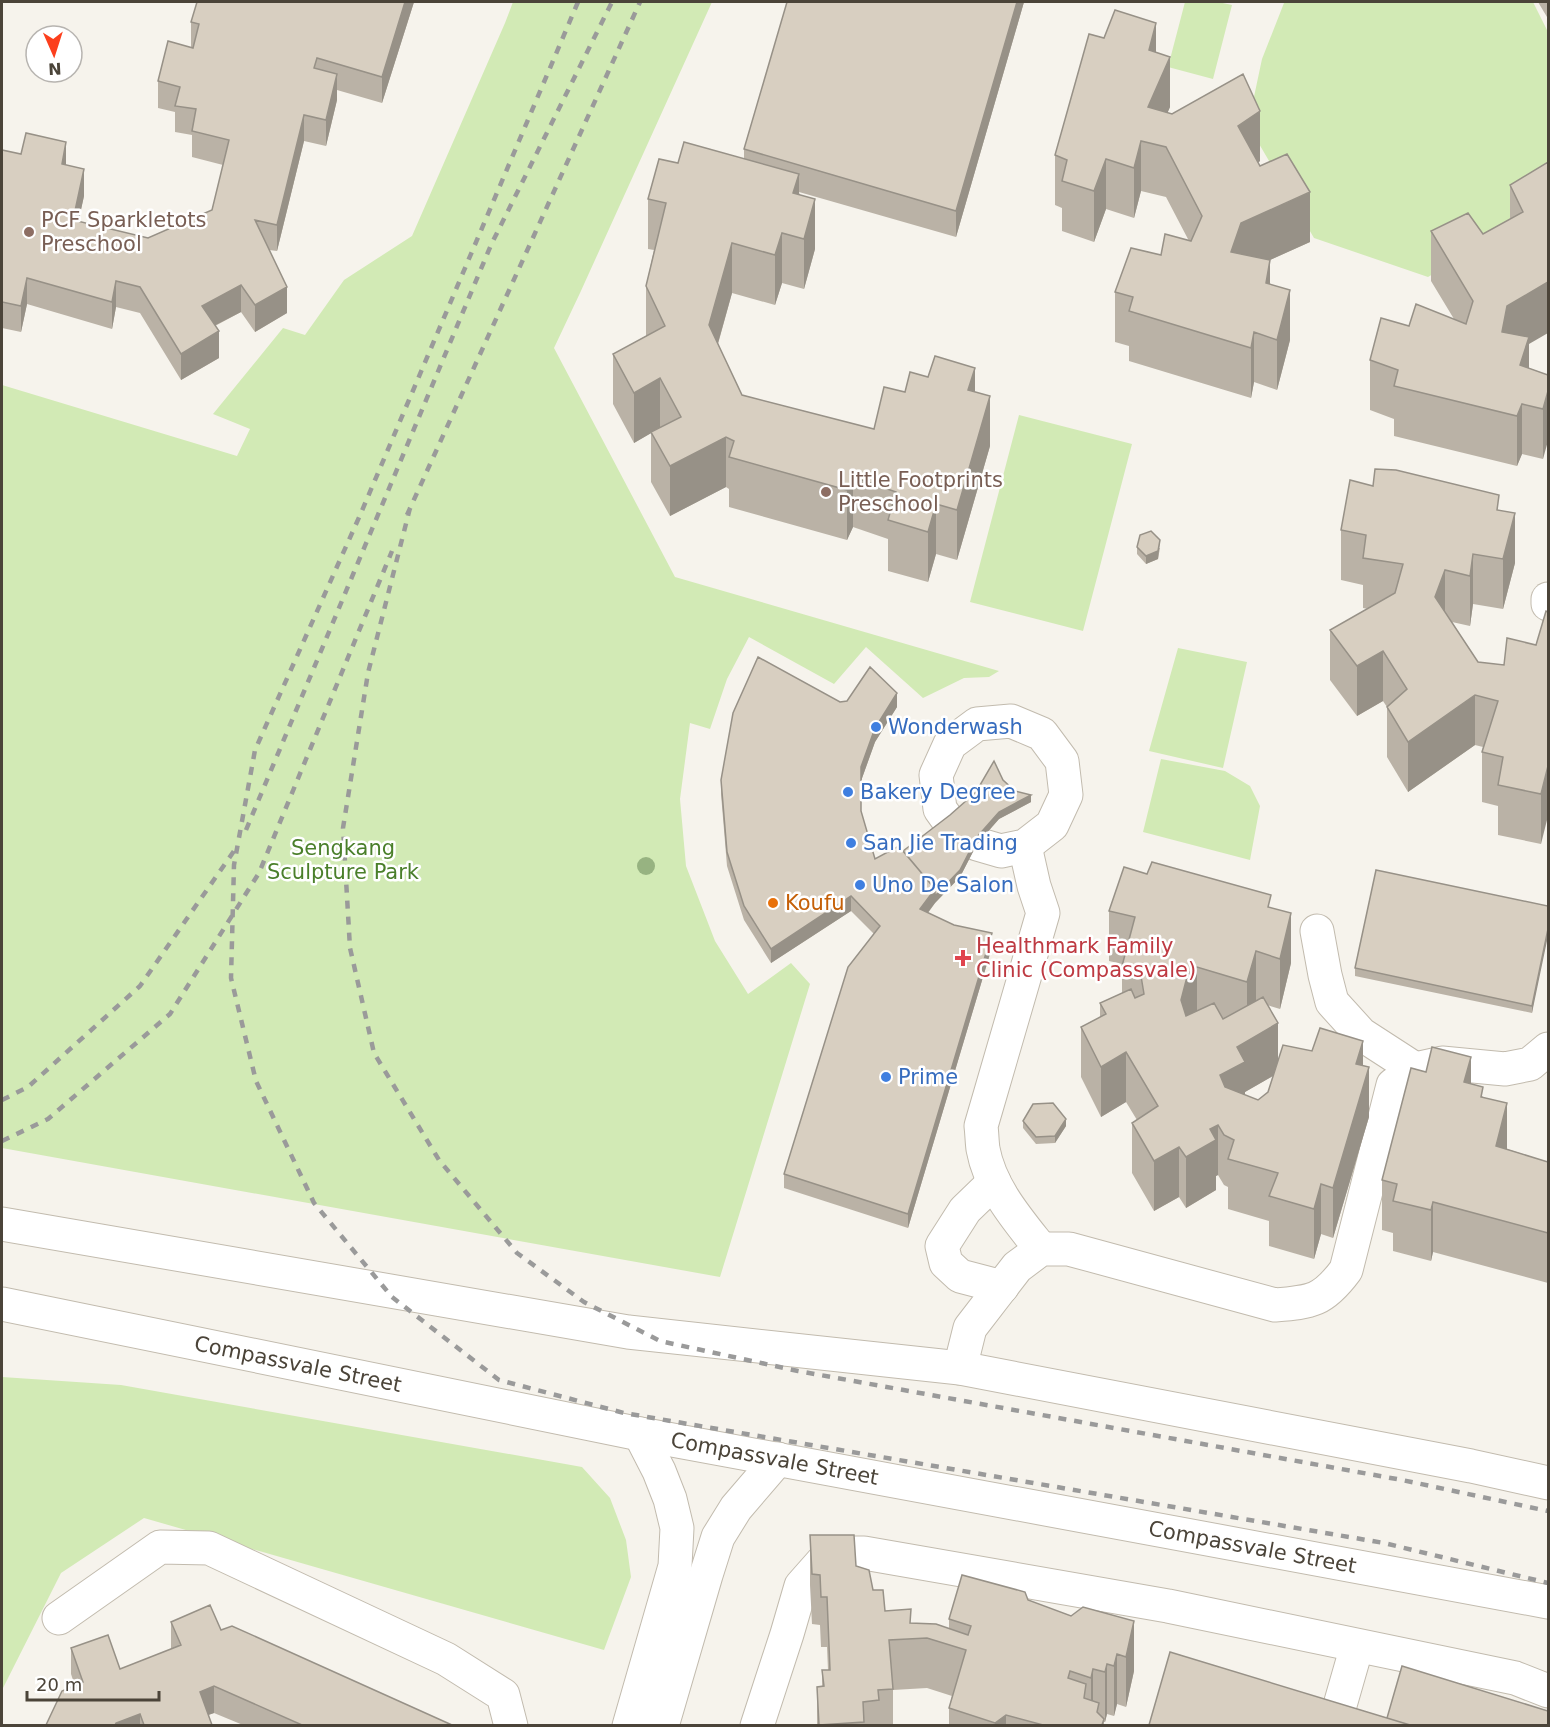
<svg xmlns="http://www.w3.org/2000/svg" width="1550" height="1727" font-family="'DejaVu Sans',sans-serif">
<rect width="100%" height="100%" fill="#f6f3ec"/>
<path fill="#d2eab5" d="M513,2H712L580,293L554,348L675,577L999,671L989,677L964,678L923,698L866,647L834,684L749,637L727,679L710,729L690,723L680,799L686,866L715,941L748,994L791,963L810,984L720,1277L2,1148V385L237,456L250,429L213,414L283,328L305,335L344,280L412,236L505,23Z
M1185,2H1218L1232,5L1213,79L1168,67Z
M1286,2H1533L1548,32V193L1544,208L1428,277L1314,238L1248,125L1262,59L1284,3Z
M1019,415L1132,444L1083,631L970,602Z
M1178,648L1247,662L1223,768L1149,751Z
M1161,759L1225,771L1250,786L1260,806L1250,860L1143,832Z
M2,1377L121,1385L582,1467L610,1498L626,1540L631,1577L604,1650L144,1518L61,1573L2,1690Z"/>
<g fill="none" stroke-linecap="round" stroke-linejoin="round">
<defs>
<g id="minor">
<path d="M1548,599V604"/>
<path d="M950,823L940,809L936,775L950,744L977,724L1011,721L1042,734L1062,761L1066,795L1052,825L1025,846L1001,851L977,844"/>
<path d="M1025,846L1034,886L1043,913L981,1126C982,1134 982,1142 983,1149C990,1188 1018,1220 1041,1249"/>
<path d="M1317,931L1325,975L1332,1002L1361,1034L1415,1069"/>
<path d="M994,1182L965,1210L942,1246L946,1263L960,1276L1002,1287"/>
<path d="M2,1224L628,1332L960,1368L1471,1466L1548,1483"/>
<path id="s1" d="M2,1304L640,1434L1548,1602"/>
<path d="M960,1368L970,1328L1017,1267L1041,1249H1069L1275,1305C1312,1302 1323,1301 1346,1270L1393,1085L1415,1069L1442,1063L1505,1069L1530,1064L1548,1049"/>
<path d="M59,1618L160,1547L209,1548L446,1659L503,1695L511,1726"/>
<path d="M629,1726L675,1566L677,1528L670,1499L659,1471L640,1434"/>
<path d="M662,1726L706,1575L718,1537L736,1508L778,1459"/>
<path d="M757,1726L787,1634L801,1586L824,1560L844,1553H864L1168,1606L1515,1678L1548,1691"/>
<path d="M1334,1726L1357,1646"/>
</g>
</defs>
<use href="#minor" stroke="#c2bbae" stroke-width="35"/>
<use href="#minor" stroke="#fff" stroke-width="33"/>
<path stroke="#9a9a9a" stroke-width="4.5" stroke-dasharray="8 8" stroke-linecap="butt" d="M578,2L361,513L255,750L234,865L231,978L256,1081L314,1203L392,1297L499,1380L624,1413L1384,1543L1548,1583
M410,508L368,673L343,828L350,948L374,1053L439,1160L517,1253L584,1302L660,1341L798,1371L1402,1480L1548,1511
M407,515L640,2
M246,830L491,245L612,2
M2,1100L28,1087L140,986L234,851
M2,1141L48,1119L170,1014L259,873L392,551"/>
</g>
<circle fill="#97b381" cx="646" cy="866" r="9"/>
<path fill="#bab2a6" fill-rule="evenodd" d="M414,2L382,103L337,90V100L326,146L304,141L277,251L269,250L287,313L255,332L241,312L215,326L219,358L181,380L140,313L116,307L112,329L27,304L21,332L2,328V150L66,165L84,196L78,222L148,238L212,210L223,165L192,157V135L175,132V112L158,108V81L191,47V22Z
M787,2H1024L956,237L799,192L815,249L804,289L782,283L775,305L732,293L718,344L742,395L874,429L905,392H975L990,446L957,560L936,554L928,582L888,571V539L853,527L847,540L729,507V489L726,487L670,516L651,482V433L634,443L613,404V354L646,336V286L654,250L648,249V199L678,163L744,158V149Z
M1538,2H1548V16L1547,17Z
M1156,52L1170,107L1167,113L1260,161L1258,163L1310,242L1270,260V285L1290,340L1277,390L1254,382L1251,398L1129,361V346L1115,342V292L1161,255L1189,241L1166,197L1141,191L1134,218L1106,209L1094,242L1062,231V208L1055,205V155Z
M1548,162L1529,344V368L1548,375L1543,459L1522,454L1517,466L1394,436V419L1370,410V360L1409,326L1454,319L1431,281V231L1483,234L1510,219V185Z
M1373,486L1499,510L1515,563L1503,609L1473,604L1470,626L1452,622L1478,662L1504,665L1536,645L1546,611L1541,844L1498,835V806L1482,802V752L1483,747L1475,745L1408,792L1387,757V707L1383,701L1357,716L1330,680V630L1368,609L1363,608V585L1341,580V530Z
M1137,547L1160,548L1158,559L1146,564L1137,554Z
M840,702L897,707L875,742L861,781V812L875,859L903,851L1003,780L1015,791L1031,802L999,819L977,844L960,877L935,903L928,913L992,947L908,1228L784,1188V1174L874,934L851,911L771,963L744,920L727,866L721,794V780Z
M1147,874L1271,908L1291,963L1280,1009L1267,1005L1278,1060L1363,1066L1369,1117L1333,1238L1321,1234L1314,1259L1269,1246V1221L1228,1209V1187L1224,1185L1218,1175L1216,1176V1190L1186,1208L1179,1197L1154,1211L1132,1173V1123L1137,1120L1126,1102L1101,1117L1081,1077V1027L1100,1017V1003L1122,993V964L1109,961V911ZM1273,1076L1268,1092L1258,1100L1245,1095V1092Z
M1548,906L1532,1013L1355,976V968Z
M1471,1084L1483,1097L1507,1149L1548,1162V1283L1433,1252L1431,1261L1393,1251V1233L1382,1230V1180Z
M1023,1121L1066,1126L1055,1143L1036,1144L1023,1128Z
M810,1535L856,1566L873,1590L885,1611L911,1623L949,1629V1619L1028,1600L1071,1616L1134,1621V1671L1126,1707L1117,1704L1114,1716L1107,1714L1105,1722H1104V1725H949V1708L952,1696L927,1688L893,1690V1725H817V1687H822V1670H828L827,1647H821L820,1625L812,1624L810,1585Z
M171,1622L221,1630L452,1725H243L214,1713L208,1715L212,1725H46L75,1686L71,1674V1648L120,1669L171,1649Z"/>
<path fill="#979187" d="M405,2H414L382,103V77Z
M1017,2H1024L956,237V211Z
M1547,2H1548V16L1547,17Z
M1156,23V73L1149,50Z
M1170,57V107L1154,145L1148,107Z
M337,74V100L326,146V120Z
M1260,111V161L1238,176V126Z
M304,115V141L277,251V225Z
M1141,141V191L1134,218V168Z
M66,142V168L62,164Z
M1106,159V209L1094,242V191Z
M84,169V196L73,247V220Z
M799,174V224L793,193Z
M1310,192V242L1241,273L1231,252L1241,223Z
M815,199V249L804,289V239Z
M782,233V283L775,305V255Z
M732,243V293L709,375V325Z
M1270,260V311L1266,283Z
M27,278V304L21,332V306Z
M116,281V307L112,329V302Z
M1548,282V333L1529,344V387L1522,404V454L1517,466V416L1502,332L1507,306Z
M241,285V312L202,332V306Z
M287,287V313L255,332V305Z
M1290,290V340L1277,390V340Z
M219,331V358L181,380V354Z
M1254,332V382L1251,398V348Z
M975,368V418L968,390Z
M660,378V428L634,443V393Z
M1548,391V441L1543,459V409Z
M990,396V446L957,560V510Z
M726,437V487L670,516V466Z
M853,477V527L847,540V490Z
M936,504V554L928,582V532Z
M1515,513V563L1503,609V559Z
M1160,540L1158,559L1146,564V556Z
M1473,554V604L1470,626V576Z
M1445,570V620L1435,597Z
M1383,651V701L1357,716V666Z
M897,693V707L875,742L861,781V767L875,728Z
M1475,695V745L1408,792V742Z
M1548,766V816L1541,844V794Z
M1031,795V802L999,819L977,844L960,877L935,903L920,923V909L977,837L999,812Z
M851,896V911L771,963V949Z
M1291,913V963L1280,1009V959Z
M1548,929V936L1532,1013V1006Z
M992,933V947L908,1228V1214Z
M1256,951V1001L1247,1032V982Z
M1197,967V1017L1188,1023L1181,1000L1188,973Z
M1278,1023V1073L1245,1092V1112L1220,1125V1075L1237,1047Z
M1363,1041V1087L1369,1067V1117L1333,1238V1188L1356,1064Z
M1126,1052V1102L1101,1117V1067Z
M1471,1057V1107L1464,1082Z
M1507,1103V1153L1496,1146Z
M1066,1119V1126L1055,1143V1136Z
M1218,1125V1175L1216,1176V1190L1186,1208V1157L1210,1129Z
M1179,1147V1197L1154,1211V1161Z
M1321,1184V1234L1314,1259V1209Z
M1433,1202V1252L1431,1261V1210Z
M1134,1621V1671L1126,1707V1657Z
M1117,1654V1704L1114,1716V1666Z
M1107,1664V1714L1105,1722V1672Z
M1093,1669V1719L1091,1725V1678Z
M214,1686V1713L200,1718V1692Z
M140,1714V1725H115L116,1723Z
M1006,1715V1725H995V1723Z"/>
<path fill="#d8cfc1" stroke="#979187" stroke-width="1.5" d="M197,2H405L382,77L317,58L314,68L337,74L326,120L304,115L277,225L255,220L287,287L255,305L241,285L202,306L219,331L181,354L140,287L116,281L112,302L27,278L21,306L2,302V150L21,154L26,133L66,142L62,164L84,169L73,220L148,238L212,210L229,140L192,131L196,109L175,106L180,87L158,81L168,41L193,48L199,24L191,22Z
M787,2H1017L956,211L744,149Z
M1115,10L1156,23L1149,50L1170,57L1148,107L1172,114L1243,74L1260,111L1238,126L1260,166L1287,154L1310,192L1241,223L1231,252L1270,260L1266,283L1290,290L1277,340L1254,332L1251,348L1129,311L1133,297L1115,292L1131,248L1161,255L1165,234L1191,241L1202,216L1166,147L1141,141L1134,168L1106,159L1094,191L1062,181L1067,160L1055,155L1089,34L1104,38Z
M684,142L799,174L793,193L815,199L804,239L782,233L775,255L732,243L709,325L742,395L874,429L884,387L905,392L910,372L928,377L935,356L975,368L968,390L990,396L957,510L936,504L928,532L888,520L896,492L853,477L847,490L729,457L734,441L726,437L670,466L651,432L681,417L660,378L634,393L613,354L665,326L646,286L666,203L648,199L659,159L678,163Z
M1548,162V282L1507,306L1502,332L1529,337L1520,365L1548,375V391L1543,409L1522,404L1517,416L1394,386L1398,370L1370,360L1381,318L1409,326L1416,304L1466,324L1473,301L1431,231L1468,213L1483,234L1523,212L1510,185Z
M1375,469L1396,470L1499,495L1497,510L1515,513L1503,559L1473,554L1470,576L1445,570L1435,597L1478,662L1504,665L1507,638L1536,645L1546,611L1548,612V766L1541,794L1498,785L1503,757L1482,752L1498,701L1475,695L1408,742L1387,707L1407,689L1383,651L1357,666L1330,630L1395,593L1403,564L1363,558L1366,535L1341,530L1350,480L1373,486Z
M1151,531L1160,540L1158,551L1146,556L1137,547L1140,535Z
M758,657L840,702L847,701L870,667L897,693L875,728L861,767V811L875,859L899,846L935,889L920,909L954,925L992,933L908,1214L784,1174L848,967L880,926L851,896L771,949L744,906L727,852L721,780L733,713Z
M994,761L1003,780L1015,791L1031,795L999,812L977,837L960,870L935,896V889L903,851L950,815L976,792Z
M1152,862L1271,895L1268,907L1291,913L1280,959L1256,951L1247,982L1197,967L1188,973L1181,1000L1186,1016L1214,1003L1223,1019L1263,997L1278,1023L1237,1047L1245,1062L1220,1075L1225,1087L1258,1100L1268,1092L1283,1045L1312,1051L1320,1028L1363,1041L1356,1064L1369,1067L1333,1188L1321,1184L1314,1209L1269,1196L1278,1173L1228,1159L1234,1140L1224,1135L1218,1125L1210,1129L1216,1140L1186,1157L1179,1147L1154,1161L1132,1123L1158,1106L1126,1052L1101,1067L1081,1027L1106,1014L1100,1003L1131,989L1135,998L1144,994L1140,970L1122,966L1135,917L1109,911L1124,867L1147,874Z
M1376,870L1548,906V929L1532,1006L1355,968Z
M1432,1047L1471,1057L1464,1082L1483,1087L1481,1097L1507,1103L1496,1146L1548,1162V1233L1433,1202L1431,1210L1393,1201L1397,1184L1382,1180L1390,1149L1411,1068L1426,1072Z
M1053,1103L1066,1119L1055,1136L1036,1137L1023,1121L1033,1104Z
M810,1535H854L856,1566L869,1570L873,1590H883L885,1611L911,1609L910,1623L936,1624L968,1635L971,1626L949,1619L962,1575L1025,1592L1028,1600L1071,1616L1083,1607L1134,1621L1126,1657L1117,1654L1114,1666L1107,1664L1105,1672L1093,1669L1091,1678L1070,1671L1068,1678L1086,1684L1084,1698L1099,1703L1097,1712L1104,1719L1102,1725H1043L1006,1715L995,1723L949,1708L966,1650L927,1638L889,1640L893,1689L878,1690L879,1700L863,1702L864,1722L819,1725L817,1687L824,1686L822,1670H830L827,1597H821L820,1575L812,1574Z
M210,1605L221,1630L232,1626L452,1725H302L214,1686L200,1692L212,1725H144L140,1714L116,1723L115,1725H46L62,1691L83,1682L71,1648L108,1635L120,1669L181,1645L171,1622Z
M1170,1652L1410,1725H1149Z
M1402,1666L1548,1711V1725H1410L1387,1718Z"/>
<g fill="#8d6e63" stroke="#fff" stroke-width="2">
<circle cx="29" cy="232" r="6"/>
<circle cx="826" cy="492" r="6"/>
</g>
<g fill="#3f7fe0" stroke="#fff" stroke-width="2">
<circle cx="876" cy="727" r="6"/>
<circle cx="848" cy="792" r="6"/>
<circle cx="851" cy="843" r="6"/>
<circle cx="860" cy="885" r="6"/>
<circle cx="886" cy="1077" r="6"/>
</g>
<circle fill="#e8710a" stroke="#fff" stroke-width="2" cx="773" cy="903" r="6"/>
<path fill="#e0444e" stroke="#fff" stroke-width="2" d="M960 949h6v6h6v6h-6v6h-6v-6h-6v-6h6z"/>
<g text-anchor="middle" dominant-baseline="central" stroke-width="5" stroke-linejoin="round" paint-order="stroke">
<g font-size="21" fill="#785e54" stroke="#fff" text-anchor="start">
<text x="41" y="220">PCF Sparkletots<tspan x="41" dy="24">Preschool</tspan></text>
<text x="838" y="480">Little Footprints<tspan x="838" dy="24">Preschool</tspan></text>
</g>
<g font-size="21" fill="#366cbe" stroke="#fff" text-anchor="start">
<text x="888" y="727">Wonderwash</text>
<text x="860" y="792">Bakery Degree</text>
<text x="863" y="843">San Jie Trading</text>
<text x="872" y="885">Uno De Salon</text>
<text x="898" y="1077">Prime</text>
</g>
<g font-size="21" fill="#4a7f2a" stroke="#fff">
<text x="343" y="848">Sengkang<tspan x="343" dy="24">Sculpture Park</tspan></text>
</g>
<g font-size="21" fill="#c56008" stroke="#fff" text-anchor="start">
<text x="785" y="903">Koufu</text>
</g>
<g font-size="21" fill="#be3a42" stroke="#fff" text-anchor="start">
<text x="976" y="946">Healthmark Family<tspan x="976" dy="24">Clinic (Compassvale)</tspan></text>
</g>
<g font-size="21" fill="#4b4439" stroke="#fff">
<text stroke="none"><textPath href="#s1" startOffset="302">Compassvale Street</textPath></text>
<text stroke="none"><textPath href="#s1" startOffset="788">Compassvale Street</textPath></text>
<text stroke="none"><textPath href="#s1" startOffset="1274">Compassvale Street</textPath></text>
</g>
</g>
<rect width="1550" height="1727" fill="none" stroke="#4b4439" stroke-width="6"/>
<g transform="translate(54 54) rotate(177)"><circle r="28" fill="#ffffff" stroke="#b7b4b0" stroke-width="1.5"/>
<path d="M0-4.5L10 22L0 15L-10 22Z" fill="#fc3f1d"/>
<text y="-9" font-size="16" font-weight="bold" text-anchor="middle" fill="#4b4439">N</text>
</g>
<path d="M27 1691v9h132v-9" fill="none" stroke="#4b4439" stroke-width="3"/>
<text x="36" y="1691" font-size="18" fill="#4b4439" stroke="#ffffff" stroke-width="4.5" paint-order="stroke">20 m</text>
</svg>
